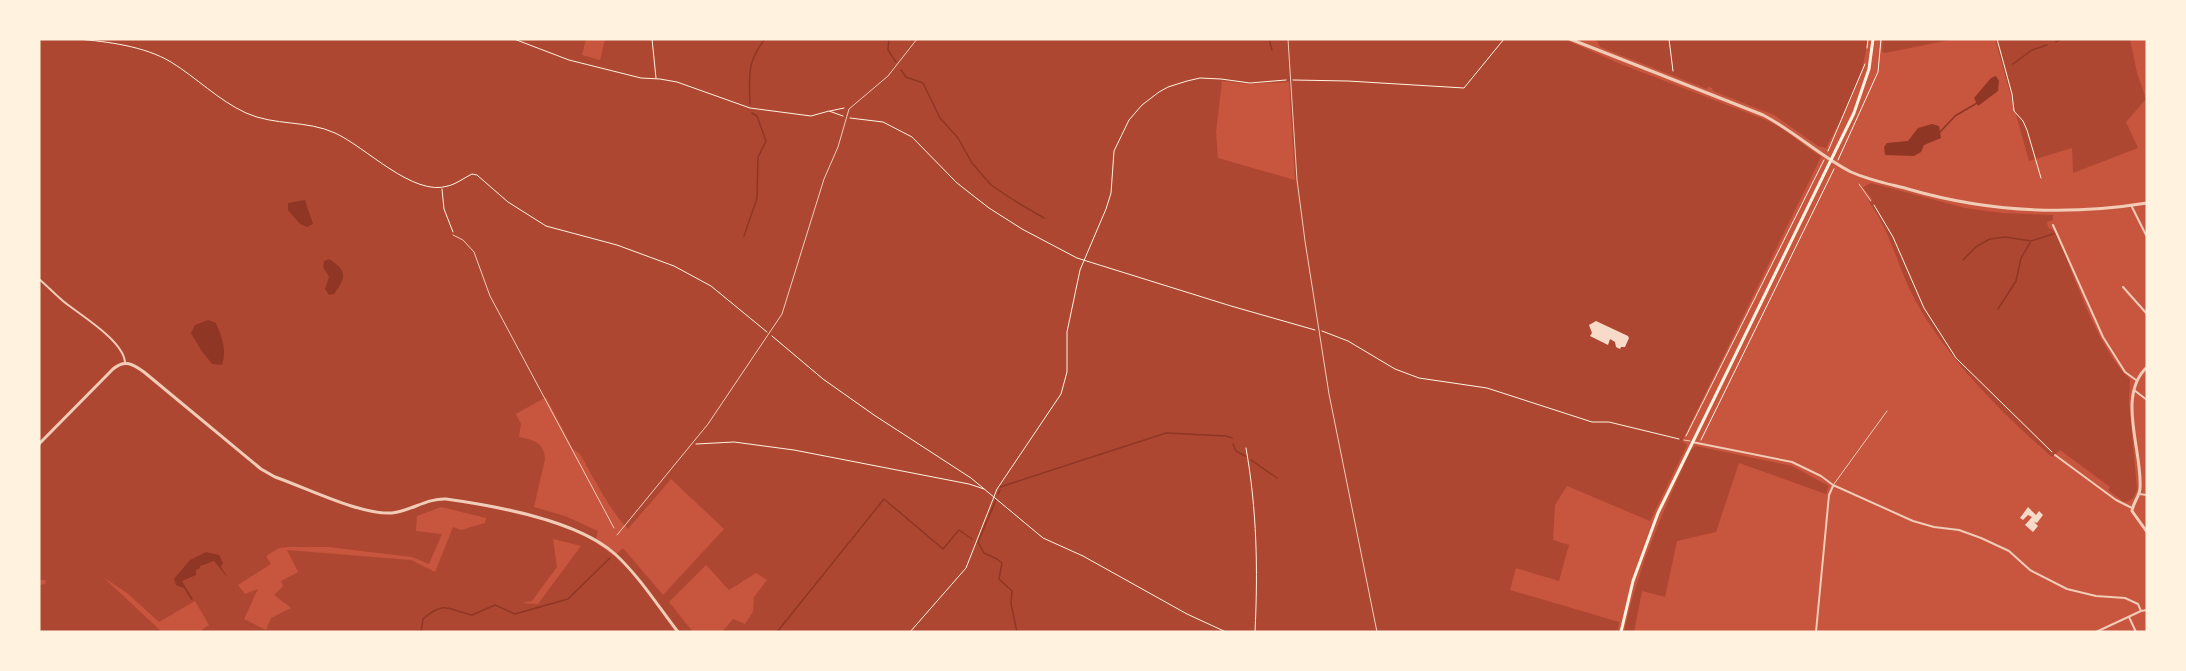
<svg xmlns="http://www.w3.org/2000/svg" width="2186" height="671" font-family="'Public Sans',sans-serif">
<rect width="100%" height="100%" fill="#c8553d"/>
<path fill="#ae4732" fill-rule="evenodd" d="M39,39H586L582,55L600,60L605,39H1564L1618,63L1766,120L1781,128L1821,157L1682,441L1687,445L1650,521L1567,486L1555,505L1553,540L1569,545L1559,581L1516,568L1510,590L1619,622L1618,632H722L733,619L745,624L753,612L754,597L767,580L756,573L729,590L706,565L669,602L693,632H199L209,625L195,601L159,622L127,593L103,577L162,632H39V585L46,584L45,580H39ZM1222,81L1249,84L1289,82L1295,180L1218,158L1216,132ZM546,397L573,449L580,454C595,480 608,508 628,529L671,479L724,529L663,595L623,548L614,556L595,542L598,531L565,516L534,507L545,459C544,442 533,440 519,437L521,424L516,414ZM441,507L486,518L485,523L461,530L453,527L435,572L411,560L287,550L298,572L281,581L283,586L274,595L291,608L271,618L266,630L244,619L258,589L245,594L238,585L271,564L266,556L279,548L288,547H328L412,557L429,564L442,534L416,531L417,516ZM553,539L581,546L538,604L522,603L532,601L557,567Z
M1596,39H1867C1865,78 1844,114 1826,148L1818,146L1774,115L1713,91L1712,88L1708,87L1707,89L1600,47Z
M1883,39H1955L1885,53L1882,52Z
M1995,39H2130L2137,73L2146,99L2126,122L2138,148L2073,173L2072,148L2029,161Z
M1871,183L1965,208L2002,213L2053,215V220L2047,222L2048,227L2057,233C2073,274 2098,350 2130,379L2129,401L2137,489C2135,497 2132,501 2124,502L2108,490L2110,487L2060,450L2052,457C2002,414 1945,356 1914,298C1897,266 1892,234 1869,202L1872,199L1863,187Z
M1696,446L1792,466L1829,486L1826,494L1739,463L1716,532L1677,541L1665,597L1642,591L1634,632H1624C1638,567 1664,509 1691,450Z"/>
<path fill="#8f3625" d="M1996,76L1999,81L1998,91L1978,106L1974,98L1991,78Z
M1932,124L1939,126L1941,138L1924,145L1921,152L1914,156L1885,155L1884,147L1887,143L1908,141L1918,128Z
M305,200L313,224L307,227L300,224L288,210V203Z
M329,259C348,271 346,277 334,294L329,295L325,289L329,277L323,267L324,261Z
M208,320L216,323C222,338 227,349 222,365L212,364L201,350L191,333L195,325Z
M206,552L219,555L223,563L221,567L228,578L214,561L200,566V568L196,570V575L182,581L193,599L191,600L184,588L176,585L174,579L190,560Z"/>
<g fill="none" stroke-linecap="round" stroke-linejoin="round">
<path stroke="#8f3625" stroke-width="1.5" d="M889,39L888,50L896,62
M1269,39L1272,50
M2056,42L2061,39
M2013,64L2032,50L2047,45
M901,70L906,77L923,83L940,118L958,138L972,163L991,185L1015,201L1044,218
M750,104C749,76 747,61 765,39
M1940,132L1955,116L1977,103
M744,236L757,198L758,157L766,141L757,116L752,113
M1963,260L1977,246L1990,239L2005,237L2031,241L2053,234
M1998,309L2016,281L2021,258L2030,243
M1233,444L1236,451L1245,456
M1251,460L1277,478
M1000,487L1166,433L1226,436L1232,438
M998,494L1000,490
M996,500L978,542L984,553L997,559L1002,563L999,579L1012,591L1011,604L1017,632
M421,632L423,619C445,599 450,611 472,615L495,605L515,614L568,599L610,558
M777,632L884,499L943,549L959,530L972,539"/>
</g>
<path fill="#f7dbc8" d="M1596,321L1628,336L1629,338L1625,347H1621L1620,349L1616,347L1615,342L1610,339L1608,345L1590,336L1592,333L1589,325Z
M2028,507L2036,515L2039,511L2043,515L2037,523L2034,522L2038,526L2033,532L2025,525L2032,517L2028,515L2023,520L2020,518Z"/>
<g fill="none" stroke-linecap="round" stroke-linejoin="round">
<path stroke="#fff3e0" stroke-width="1" d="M78,39C109,42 144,46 171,62C197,78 218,100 246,113C275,126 307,120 335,133C366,147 413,197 448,186C456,184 464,178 472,174L477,175L508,202L546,226L617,245L674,266L711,286L767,332
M514,39L569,60L641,78L660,79L677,82L750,108L811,116L829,111L843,116
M652,39L656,78
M1669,39L1673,71
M1997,39L2012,94L2014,111L2023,121L2027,130L2041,178
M1867,48L1868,39
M1293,80L1348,81L1464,88L1504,39
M830,111L844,108
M850,118L883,122L912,137L957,183L989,208L1022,229L1077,258L1231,306L1315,330
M1828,151L1865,64
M1838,160L1878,72L1881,39
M442,189L444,209L453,232
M1874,205L1893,237L1924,308L1956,358L2052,452
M1322,331L1348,341L1395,369L1419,378L1487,388L1592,422H1609L1679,439
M772,336L823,379L874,415L971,478L1043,538L1083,556L1187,614L1226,632
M1686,436L1824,160
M1701,440L1834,169
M696,444L734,442L794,450L969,484L984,489
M1246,448C1257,510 1258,570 1255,632
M910,632L966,568L997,489L1061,394L1067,372V332L1080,270L1106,209L1111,193L1114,151L1129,120L1142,105L1159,92L1168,87L1187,81L1200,78L1221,79L1250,83L1286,80"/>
<path stroke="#f1ccb7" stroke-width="1" d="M1288,39L1297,180L1305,241L1329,394L1377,632
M1859,184L1871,201
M453,235L463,240L474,252L490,296L614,528
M1684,440L1690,441
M1834,484L1887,411
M617,535L708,424L782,314L824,179L838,147L849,109L888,76L917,39"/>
<path stroke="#f1ccb7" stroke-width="2" d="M2131,205L2147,237
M2053,225L2103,337L2125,372L2136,380
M39,279C47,286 55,294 63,301C80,315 123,340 125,362
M2123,287L2147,314
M2134,390L2147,400
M1692,442L1792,462L1821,476L1833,485L1913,521L1934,527L1959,530L1981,538L2009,551L2030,570L2067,589L2096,596L2125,598L2138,604L2141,611
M2055,455L2116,500L2132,508
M2139,494L2147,495
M2129,617L2136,632
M1816,632L1829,495L1833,486
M2096,632L2141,611L2147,610"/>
<path stroke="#f1ccb7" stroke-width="3" d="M1570,39L1763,115C1794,131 1820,156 1851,172C1869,180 1889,184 1908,189C1987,212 2066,216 2147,203
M2147,367C2116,396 2143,452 2140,489C2139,497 2133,503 2132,511L2147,532
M39,444L113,369C125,359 133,364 144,372L261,469L275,477C307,488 360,515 392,513C411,511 427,498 446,499C496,506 577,520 615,554C639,576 658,606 678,632"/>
<path stroke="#fff3e0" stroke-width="3" d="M1621,632L1633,581L1658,513L1854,113L1869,69L1873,39"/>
</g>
<rect width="2186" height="671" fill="none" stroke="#fff3e0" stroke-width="81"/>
</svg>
